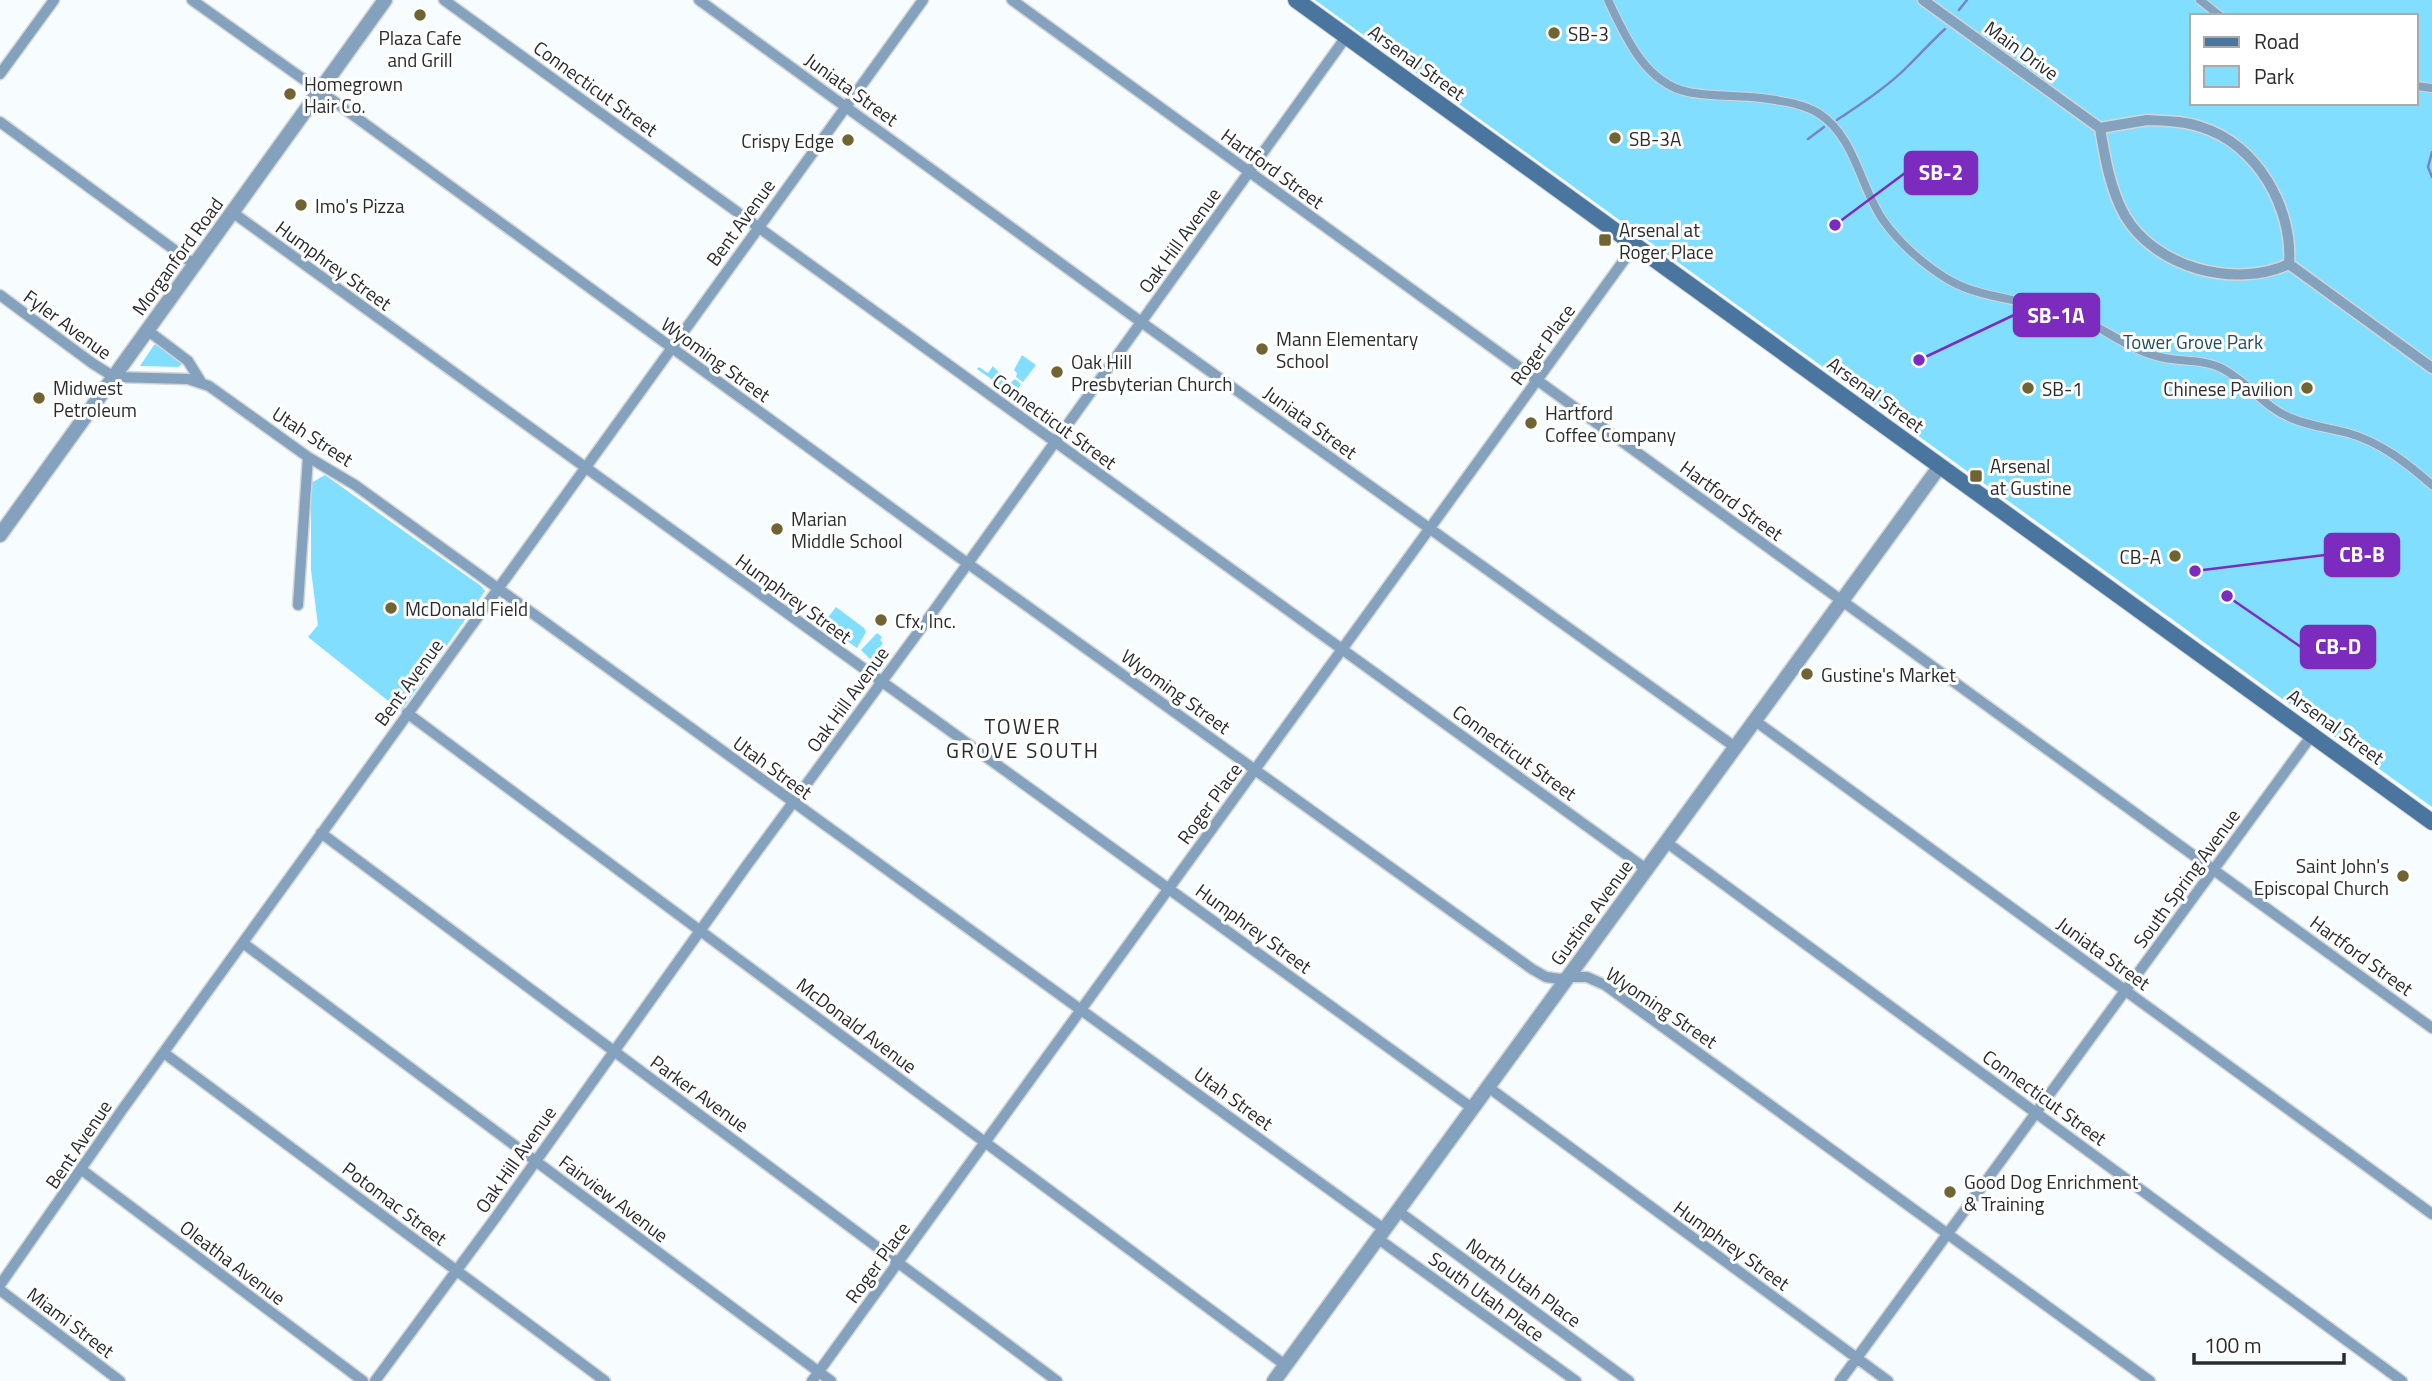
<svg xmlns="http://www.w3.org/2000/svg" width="2432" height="1381" font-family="'Titillium Web',sans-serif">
<rect width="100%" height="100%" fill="#f7fcfe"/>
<path fill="#82deff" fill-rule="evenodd" d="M1315,0H2432V807ZM2192,16H2416V103H2192Z
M158,344L181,361V365L178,367L140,366L154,345Z
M1022,355L1036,365L1023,382L1016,377L1017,373L1014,370Z
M993,366L1009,384L1015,379L1021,384L1014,395L977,369L979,367L988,373Z
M325,475L481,586L485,591L401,711L308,637L318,625L311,570V483Z
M836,607L864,628L866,632L857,648L823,624Z
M877,633L882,637L880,640L883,643L871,660L861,650Z"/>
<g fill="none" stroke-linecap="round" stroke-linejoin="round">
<path stroke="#7785be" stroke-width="2.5" d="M1959,10L1967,0
M1837,120C1861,104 1890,85 1910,64C1922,52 1933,40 1945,29
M1808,139L1824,127
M2432,152L2428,167L2432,177"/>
<defs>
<path id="pedestrian" d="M1608,0C1625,36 1645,83 1688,92C1712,97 1738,95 1762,98C1781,101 1801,103 1818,113C1855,136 1860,187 1883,220C1899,243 1925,266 1949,280C1981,299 2030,300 2066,313C2098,323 2124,347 2156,356C2178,363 2203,358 2223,369C2248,382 2265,408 2291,418C2309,426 2329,428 2348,433C2380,442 2407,463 2432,485
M2200,0L2220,16
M2416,86L2432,88"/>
<path id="minor" d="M192,0L320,91L956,555L1532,969L1546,977L1560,979L1568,977H1587L1605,985L2150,1381
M444,0L1646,869
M699,0L1148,327L1735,747
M1012,0L2432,1028
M1923,0L2100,128
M0,74L54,0
M2147,120C2166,121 2184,121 2201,127C2257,144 2293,208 2289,264C2235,289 2156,268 2125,216C2110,189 2105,158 2100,128Z
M0,122L195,265
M232,212L1472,1108
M2289,264L2432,368
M0,295L92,363L114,377L188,379L209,386L308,457L355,485L1384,1229
M147,330L188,361L201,382
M298,605L308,457
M407,713L1285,1365
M1754,720L2432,1214
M321,833L1057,1381
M1666,842L2402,1381
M243,943L831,1381
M164,1053L605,1381
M1488,1087L1888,1381
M82,1170L363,1381
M1398,1211L1629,1381
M1377,1238L1576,1381
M0,1285L122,1110L923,0
M0,1290L120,1381
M375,1381L496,1217L747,865L925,623L1346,37
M812,1381L1635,245
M1840,1381L2312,735"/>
<path id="tertiary" d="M0,535L385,0
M1274,1381L1940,466"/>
<path id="secondary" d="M1296,0L2432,822"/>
</defs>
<use href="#pedestrian" stroke="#d2d6d8" stroke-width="10"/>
<use href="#minor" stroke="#d2d6d8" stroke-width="13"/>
<use href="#tertiary" stroke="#d2d6d8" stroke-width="17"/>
<use href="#secondary" stroke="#d2d6d8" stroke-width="18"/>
<use href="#pedestrian" stroke="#84a1be" stroke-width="8"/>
<use href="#minor" stroke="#84a1be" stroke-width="10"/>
<use href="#tertiary" stroke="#84a1be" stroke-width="14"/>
<use href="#secondary" stroke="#4a759f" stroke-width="16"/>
</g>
<g fill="#706532" stroke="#fff" stroke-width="2.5">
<circle cx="420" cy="15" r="7"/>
<circle cx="1554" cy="33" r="7"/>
<circle cx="290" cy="94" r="7"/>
<circle cx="1615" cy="138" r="7"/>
<circle cx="848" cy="140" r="7"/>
<circle cx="301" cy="205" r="7"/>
<rect x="1598" y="233" width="14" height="14" rx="3.5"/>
<circle cx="1262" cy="349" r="7"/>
<circle cx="1057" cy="372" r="7"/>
<circle cx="2028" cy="388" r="7"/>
<circle cx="2307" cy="388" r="7"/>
<circle cx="39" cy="398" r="7"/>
<circle cx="1531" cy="423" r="7"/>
<rect x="1969" y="469" width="14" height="14" rx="3.5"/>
<circle cx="777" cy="529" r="7"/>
<circle cx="2175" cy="556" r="7"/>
<circle cx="391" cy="608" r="7"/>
<circle cx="881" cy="620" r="7"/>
<circle cx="1807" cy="674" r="7"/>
<circle cx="2403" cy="876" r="7"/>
<circle cx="1950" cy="1192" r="7"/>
</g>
<g text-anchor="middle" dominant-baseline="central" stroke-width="6" stroke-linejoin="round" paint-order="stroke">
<g font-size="19" fill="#2a2b2c" stroke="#fff" text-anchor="start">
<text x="1568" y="33">SB-3</text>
<text x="420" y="37" text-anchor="middle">Plaza Cafe<tspan x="420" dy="22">and Grill</tspan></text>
<text x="304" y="83">Homegrown<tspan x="304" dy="22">Hair Co.</tspan></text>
<text x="1629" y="138">SB-3A</text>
<text x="834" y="140" text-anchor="end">Crispy Edge</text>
<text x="315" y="205">Imo's Pizza</text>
<text x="1619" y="229">Arsenal at<tspan x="1619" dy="22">Roger Place</tspan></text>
<text x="1276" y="338">Mann Elementary<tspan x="1276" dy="22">School</tspan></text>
<text x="1071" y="361">Oak Hill<tspan x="1071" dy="22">Presbyterian Church</tspan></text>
<text x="53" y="387">Midwest<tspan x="53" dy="22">Petroleum</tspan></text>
<text x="2042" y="388">SB-1</text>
<text x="2293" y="388" text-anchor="end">Chinese Pavilion</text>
<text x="1545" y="412">Hartford<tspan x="1545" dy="22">Coffee Company</tspan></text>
<text x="1990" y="465">Arsenal<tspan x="1990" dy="22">at Gustine</tspan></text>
<text x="791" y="518">Marian<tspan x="791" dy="22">Middle School</tspan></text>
<text x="2161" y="556" text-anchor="end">CB-A</text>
<text x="405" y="608">McDonald Field</text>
<text x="895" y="620">Cfx, Inc.</text>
<text x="1821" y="674">Gustine's Market</text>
<text x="2389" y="865" text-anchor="end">Saint John's<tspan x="2389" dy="22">Episcopal Church</tspan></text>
<text x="1964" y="1181">Good Dog Enrichment<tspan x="1964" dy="22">&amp; Training</tspan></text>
</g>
<g font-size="19" fill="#2a2b2c" stroke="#fff">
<text transform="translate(2022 50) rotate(36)">Main Drive</text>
<text transform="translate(1417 62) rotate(36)">Arsenal Street</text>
<text transform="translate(596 88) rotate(36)">Connecticut Street</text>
<text transform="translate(852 89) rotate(36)">Juniata Street</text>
<text transform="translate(1273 168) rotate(36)">Hartford Street</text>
<text transform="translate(740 222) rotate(-54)">Bent Avenue</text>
<text transform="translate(1179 240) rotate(-54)">Oak Hill Avenue</text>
<text transform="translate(177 256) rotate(-54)">Morganford Road</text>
<text transform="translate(334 265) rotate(36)">Humphrey Street</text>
<text transform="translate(68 324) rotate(36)">Fyler Avenue</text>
<text transform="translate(1542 344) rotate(-54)">Roger Place</text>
<text transform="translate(716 359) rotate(36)">Wyoming Street</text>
<text transform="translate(1876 394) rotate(36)">Arsenal Street</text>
<text transform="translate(1055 421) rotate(36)">Connecticut Street</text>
<text transform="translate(1311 422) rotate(36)">Juniata Street</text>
<text transform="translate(313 436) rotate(33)">Utah Street</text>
<text transform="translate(1732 500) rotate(36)">Hartford Street</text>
<text transform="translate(794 598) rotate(36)">Humphrey Street</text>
<text transform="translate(408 682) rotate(-54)">Bent Avenue</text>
<text transform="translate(1176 691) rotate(36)">Wyoming Street</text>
<text transform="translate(847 699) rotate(-54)">Oak Hill Avenue</text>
<text transform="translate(2336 726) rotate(36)">Arsenal Street</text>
<text transform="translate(1515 752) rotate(36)">Connecticut Street</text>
<text transform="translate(773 767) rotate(36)">Utah Street</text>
<text transform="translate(1209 803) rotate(-54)">Roger Place</text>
<text transform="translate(2186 878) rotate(-54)">South Spring Avenue</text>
<text transform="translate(1591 912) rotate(-54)">Gustine Avenue</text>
<text transform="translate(1254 928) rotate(36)">Humphrey Street</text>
<text transform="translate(2104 953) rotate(36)">Juniata Street</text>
<text transform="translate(2362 955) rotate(36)">Hartford Street</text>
<text transform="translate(1662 1007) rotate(34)">Wyoming Street</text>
<text transform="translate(857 1025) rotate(37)">McDonald Avenue</text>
<text transform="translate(700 1093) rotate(36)">Parker Avenue</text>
<text transform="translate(2045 1097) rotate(36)">Connecticut Street</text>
<text transform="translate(1234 1098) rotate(36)">Utah Street</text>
<text transform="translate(78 1144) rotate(-56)">Bent Avenue</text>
<text transform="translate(515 1159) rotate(-55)">Oak Hill Avenue</text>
<text transform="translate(614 1198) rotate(37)">Fairview Avenue</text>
<text transform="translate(395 1203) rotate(37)">Potomac Street</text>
<text transform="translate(1732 1245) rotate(36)">Humphrey Street</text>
<text transform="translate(233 1262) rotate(37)">Oleatha Avenue</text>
<text transform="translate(877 1262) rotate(-54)">Roger Place</text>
<text transform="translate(1524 1282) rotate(36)">North Utah Place</text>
<text transform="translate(1487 1296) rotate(36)">South Utah Place</text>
<text transform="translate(71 1322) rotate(37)">Miami Street</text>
</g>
<g font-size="19" fill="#1c4f5f" stroke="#fff">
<text x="2193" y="341">Tower Grove Park</text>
</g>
<g font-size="21" letter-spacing="2" fill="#2a2b2c" stroke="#fff">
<text x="1023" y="726">TOWER<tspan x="1023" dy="24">GROVE SOUTH</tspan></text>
</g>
</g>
<path fill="none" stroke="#7b2cbf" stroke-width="2.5" d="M1835 225L1905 173M1919 360L2014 315M2195 571L2325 555M2227 596L2301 647"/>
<g fill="#7b2cbf" stroke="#fff" stroke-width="2.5">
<circle cx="1835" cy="225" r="7"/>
<circle cx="1919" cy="360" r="7"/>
<circle cx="2195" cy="571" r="7"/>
<circle cx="2227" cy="596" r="7"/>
</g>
<g fill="#7b2cbf" stroke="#7b2cbf" stroke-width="2.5">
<rect x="1905" y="152" width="72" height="42" rx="7"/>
<rect x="2014" y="294" width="85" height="42" rx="7"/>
<rect x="2325" y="534" width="74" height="42" rx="7"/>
<rect x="2301" y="626" width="74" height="42" rx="7"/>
</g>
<g font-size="21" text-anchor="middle" font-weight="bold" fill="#fff">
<text x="1941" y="180">SB-2</text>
<text x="2056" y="323">SB-1A</text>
<text x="2362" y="562">CB-B</text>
<text x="2338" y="654">CB-D</text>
</g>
<rect x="2190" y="14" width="228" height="91" fill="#ffffff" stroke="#aaaaab" stroke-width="2"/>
<rect x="2204" y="37" width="35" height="10" fill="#4a759f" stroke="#aaaaab" stroke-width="2"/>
<text x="2254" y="49" font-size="21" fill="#2a2b2c">Road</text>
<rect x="2204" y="66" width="35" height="21" fill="#82deff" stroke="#aaaaab" stroke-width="2"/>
<text x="2254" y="84" font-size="21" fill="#2a2b2c">Park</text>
<path d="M2194 1353v10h150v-10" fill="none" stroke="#2a2b2c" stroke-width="3.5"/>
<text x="2204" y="1353" font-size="21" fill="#2a2b2c" stroke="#ffffff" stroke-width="5" paint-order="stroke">100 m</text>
</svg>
